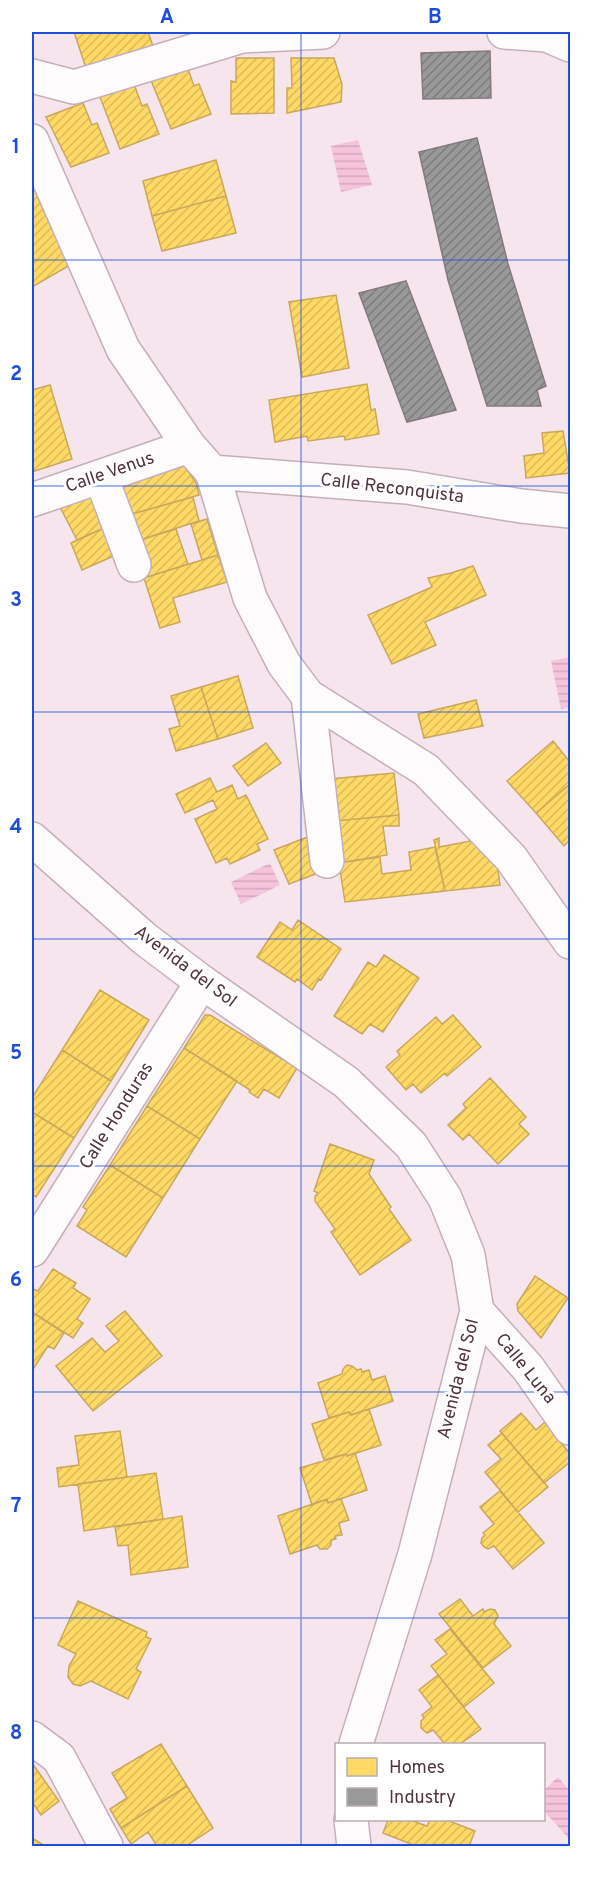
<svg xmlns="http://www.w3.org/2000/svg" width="602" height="1878" font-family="Overpass,sans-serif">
<defs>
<pattern id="water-rules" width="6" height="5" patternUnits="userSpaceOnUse" patternTransform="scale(1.5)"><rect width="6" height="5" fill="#f5c3dc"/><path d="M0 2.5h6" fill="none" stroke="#d4a8be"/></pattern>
<pattern id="homes-hatch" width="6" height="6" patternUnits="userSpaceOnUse" patternTransform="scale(1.5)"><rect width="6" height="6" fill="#ffd966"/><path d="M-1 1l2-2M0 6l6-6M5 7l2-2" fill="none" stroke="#dcbb5a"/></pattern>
<pattern id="industry-hatch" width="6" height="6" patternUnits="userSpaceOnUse" patternTransform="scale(1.5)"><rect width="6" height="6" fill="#999"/><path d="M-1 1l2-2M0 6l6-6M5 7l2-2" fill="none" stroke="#7f7d7e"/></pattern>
</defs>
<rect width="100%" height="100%" fill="#f6e5ed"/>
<path fill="url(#water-rules)" d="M358,140L372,185L341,192L331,146Z
M570,657V707L561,709L551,661Z
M270,863L280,885L241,904L231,882Z
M558,1777L570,1791V1840L544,1811V1790Z"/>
<path fill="url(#homes-hatch)" stroke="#caa75b" stroke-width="1.5" d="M74,32H148L153,46L86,68Z
M236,58H274V113L231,114V81L236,82Z
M291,58H334L342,84L341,102L287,113V88H292Z
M188,69L194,86L199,84L211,114L171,129L150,78Z
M134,84L142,106L147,104L159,134L120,149L100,97Z
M83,103L92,125L97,123L109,153L71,167L46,117Z
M216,160L226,196L152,216L143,181Z
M33,185L72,264L32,287V186Z
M226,196L236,233L162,251L152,216Z
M336,295L349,368L302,377L289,302Z
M367,384L371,410L375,409L379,434L345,440L344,436L308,441L307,436L275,442L269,400Z
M50,385L72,459L32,472V390Z
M563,431L570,473L526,478L524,456L544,453L542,433Z
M185,466L196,483L199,495L125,516L116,485Z
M92,496L106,527L77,540L60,507Z
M193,497L199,521L133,542L125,516Z
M207,519L218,555L202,560L191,524Z
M106,527L118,554L82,570L71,543Z
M176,529L188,564L144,578L133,542Z
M218,555L227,582L173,598L180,622L160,628L144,578Z
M473,566L486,595L425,622L436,645L392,664L368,615L432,587L428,578L451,573Z
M238,676L253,728L218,739L201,687Z
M201,687L218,739L176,751L169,729L180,726L171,696Z
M476,700L483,726L424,738L418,714Z
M553,741L570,762V784L536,813L507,781Z
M266,743L281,763L248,786L233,766Z
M394,773L399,815L335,821L330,779Z
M210,778L217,792L232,785L238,799L246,795L268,839L257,844L260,850L230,864L227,858L216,863L195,819L217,809L213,800L185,813L176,794Z
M570,784V840L564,846L536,813Z
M399,815V826H383L387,855L339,863L335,821Z
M460,819L497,863L500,885L445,891L434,840L439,838V847L471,841L468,833H463Z
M310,836L318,873L289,884L274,850Z
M435,847L445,891L345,902L339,863L380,857L382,874L411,870L409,852Z
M298,920L341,949L321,980L319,979L312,990L297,979L295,982L257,957L280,922L292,930Z
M384,955L419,978L383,1032L370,1024L362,1034L334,1016L368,962L376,967Z
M100,990L149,1020L111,1081L62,1050Z
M205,1015H210L297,1068L279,1098L264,1089L258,1098L249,1092L250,1090L184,1048Z
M453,1015L481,1047L447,1076L445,1073L421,1093L413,1084L406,1090L386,1067L400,1055L397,1051L436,1017L442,1024Z
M184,1048L237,1081L200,1139L147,1106Z
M62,1050L111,1081L74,1138L32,1112V1098Z
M490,1078L526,1117L519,1124L529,1134L498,1164L469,1134L463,1140L448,1125L466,1108L463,1104Z
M147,1106L200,1139L163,1198L110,1165Z
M32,1112L74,1138L36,1197L32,1194Z
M330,1144L374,1160L369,1174L391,1207L389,1209L411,1240L360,1275L331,1232L335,1229L315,1201V1196L318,1193L314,1191Z
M110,1165L163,1198L126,1257L77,1226L87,1210L83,1207Z
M53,1269L76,1283L73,1288L90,1299L77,1319L83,1323L73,1338L32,1312V1291L33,1289L38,1291Z
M535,1276L568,1298L541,1338L518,1311L517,1304Z
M125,1311L162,1356L93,1411L56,1366L92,1338L105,1352L119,1341L106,1326Z
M32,1312L64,1333L54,1349L48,1346L32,1371Z
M347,1365L352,1366L357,1370L361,1369L362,1372L369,1370L372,1380L385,1376L393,1401L351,1415L349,1412L329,1418L318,1383L342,1374L343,1369Z
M369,1409L381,1445L347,1456L346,1454L324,1460L312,1424L349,1412L351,1415Z
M521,1413L536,1430L545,1422L547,1424L549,1423L556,1436L570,1454V1462L544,1483L500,1431Z
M120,1431L127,1477L59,1487L57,1468L79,1465L75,1436Z
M502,1433L548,1487L518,1512L485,1472L501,1459L488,1445Z
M355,1453L367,1490L328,1503L327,1499L312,1505L300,1468L346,1454L347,1456Z
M156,1473L163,1519L84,1531L78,1484Z
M500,1491L544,1543L513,1569L494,1546L488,1549L484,1547L481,1543L482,1538L485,1535L483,1533L494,1524L480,1507Z
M327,1499L328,1503L341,1499L349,1520L339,1523L342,1535L335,1536L336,1539L331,1540V1545L327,1549H320L317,1545L290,1554L278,1516Z
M182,1516L188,1567L131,1575L128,1545L118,1546L115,1527Z
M460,1599L473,1616L483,1609L484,1612L490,1609L495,1610L498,1616L494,1624L511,1646L483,1668L439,1614Z
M78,1601L147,1632L146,1637L151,1639L136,1669L141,1672L128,1699L91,1681L80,1686L73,1684L68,1677L69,1666L76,1654L58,1645Z
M450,1629L494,1683L464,1707L431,1666L447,1654L435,1640Z
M438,1675L481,1729L460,1744H445L433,1730L427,1733L421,1728V1721L424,1718L422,1715L432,1707L419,1690Z
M161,1744L187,1786L121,1828L110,1809L127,1798L112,1773Z
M32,1763L59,1801L41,1815L32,1802Z
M187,1786L213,1828L186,1846H157L148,1832L131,1844L121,1828Z
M388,1820H410L427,1826L430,1820H450L449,1821L475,1831L469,1846H416L383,1833Z
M32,1838L45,1846H32Z"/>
<path fill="url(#industry-hatch)" stroke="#837a7f" stroke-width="1.5" d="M490,51L491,98L423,99L421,53Z
M477,138L508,264L546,386L537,390L541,406H487L448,280L419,152Z
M406,281L456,410L407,422L359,293Z"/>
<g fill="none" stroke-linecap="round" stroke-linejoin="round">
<defs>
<path id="street" d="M504,32L547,35L570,45
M32,76L74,87L242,36L323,32
M32,141L123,349L189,446L212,472L250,598L284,664L308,696L426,770L511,858L570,942
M212,472L407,487L521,506L570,511
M101,477L134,565
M32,500L189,446
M308,696L327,861
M32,1250L202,982
M477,1311L528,1368L570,1428
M32,1738L59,1758L106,1846"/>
<path id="secondary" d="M32,839L145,939L202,982L346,1082L411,1145L445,1198L468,1255L477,1311L415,1554L356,1744
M351,1820L354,1846"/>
</defs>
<use href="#street" stroke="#c4b0ba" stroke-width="36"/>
<use href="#secondary" stroke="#c4b0ba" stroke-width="36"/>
<use href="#street" stroke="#fefbfc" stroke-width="33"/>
<use href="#secondary" stroke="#fefbfc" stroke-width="33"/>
</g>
<path fill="none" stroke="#1d4ed8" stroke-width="1.5" stroke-opacity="0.55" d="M301,32V1846M32,260H570M32,486H570M32,712H570M32,939H570M32,1166H570M32,1392H570M32,1618H570"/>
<g text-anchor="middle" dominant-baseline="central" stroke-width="6" stroke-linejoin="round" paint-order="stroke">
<g font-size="18" fill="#4f3341" stroke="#fff">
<text transform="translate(110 473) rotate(-19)">Calle Venus</text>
<text transform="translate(392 489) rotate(7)">Calle Reconquista</text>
<text transform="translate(185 967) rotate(37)">Avenida del Sol</text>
<text transform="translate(117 1116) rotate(-58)">Calle Honduras</text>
<text transform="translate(525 1369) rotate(51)">Calle Luna</text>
<text transform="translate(459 1379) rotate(-76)">Avenida del Sol</text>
</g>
</g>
<rect width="602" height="1878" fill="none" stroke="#ffffff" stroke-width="66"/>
<rect x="335" y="1743" width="210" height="78" fill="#ffffff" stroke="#b9adb3" stroke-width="1.5"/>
<rect x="347" y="1758" width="30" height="18" fill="#ffd966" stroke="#b9adb3" stroke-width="1.5"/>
<text x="389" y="1773" font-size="18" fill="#4f3341">Homes</text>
<rect x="347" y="1788" width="30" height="18" fill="#999999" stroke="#b9adb3" stroke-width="1.5"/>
<text x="389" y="1803" font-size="18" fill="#4f3341">Industry</text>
<rect x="33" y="33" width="536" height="1812" fill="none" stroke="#1d4ed8" stroke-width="2"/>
<g font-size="20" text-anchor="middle" font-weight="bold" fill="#1d4ed8">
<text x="167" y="23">A</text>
<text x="435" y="23">B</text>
<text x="16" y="153">1</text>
<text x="16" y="380">2</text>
<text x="16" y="606">3</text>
<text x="16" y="833">4</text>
<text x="16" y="1059">5</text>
<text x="16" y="1286">6</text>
<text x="16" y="1512">7</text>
<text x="16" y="1739">8</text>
</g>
</svg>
